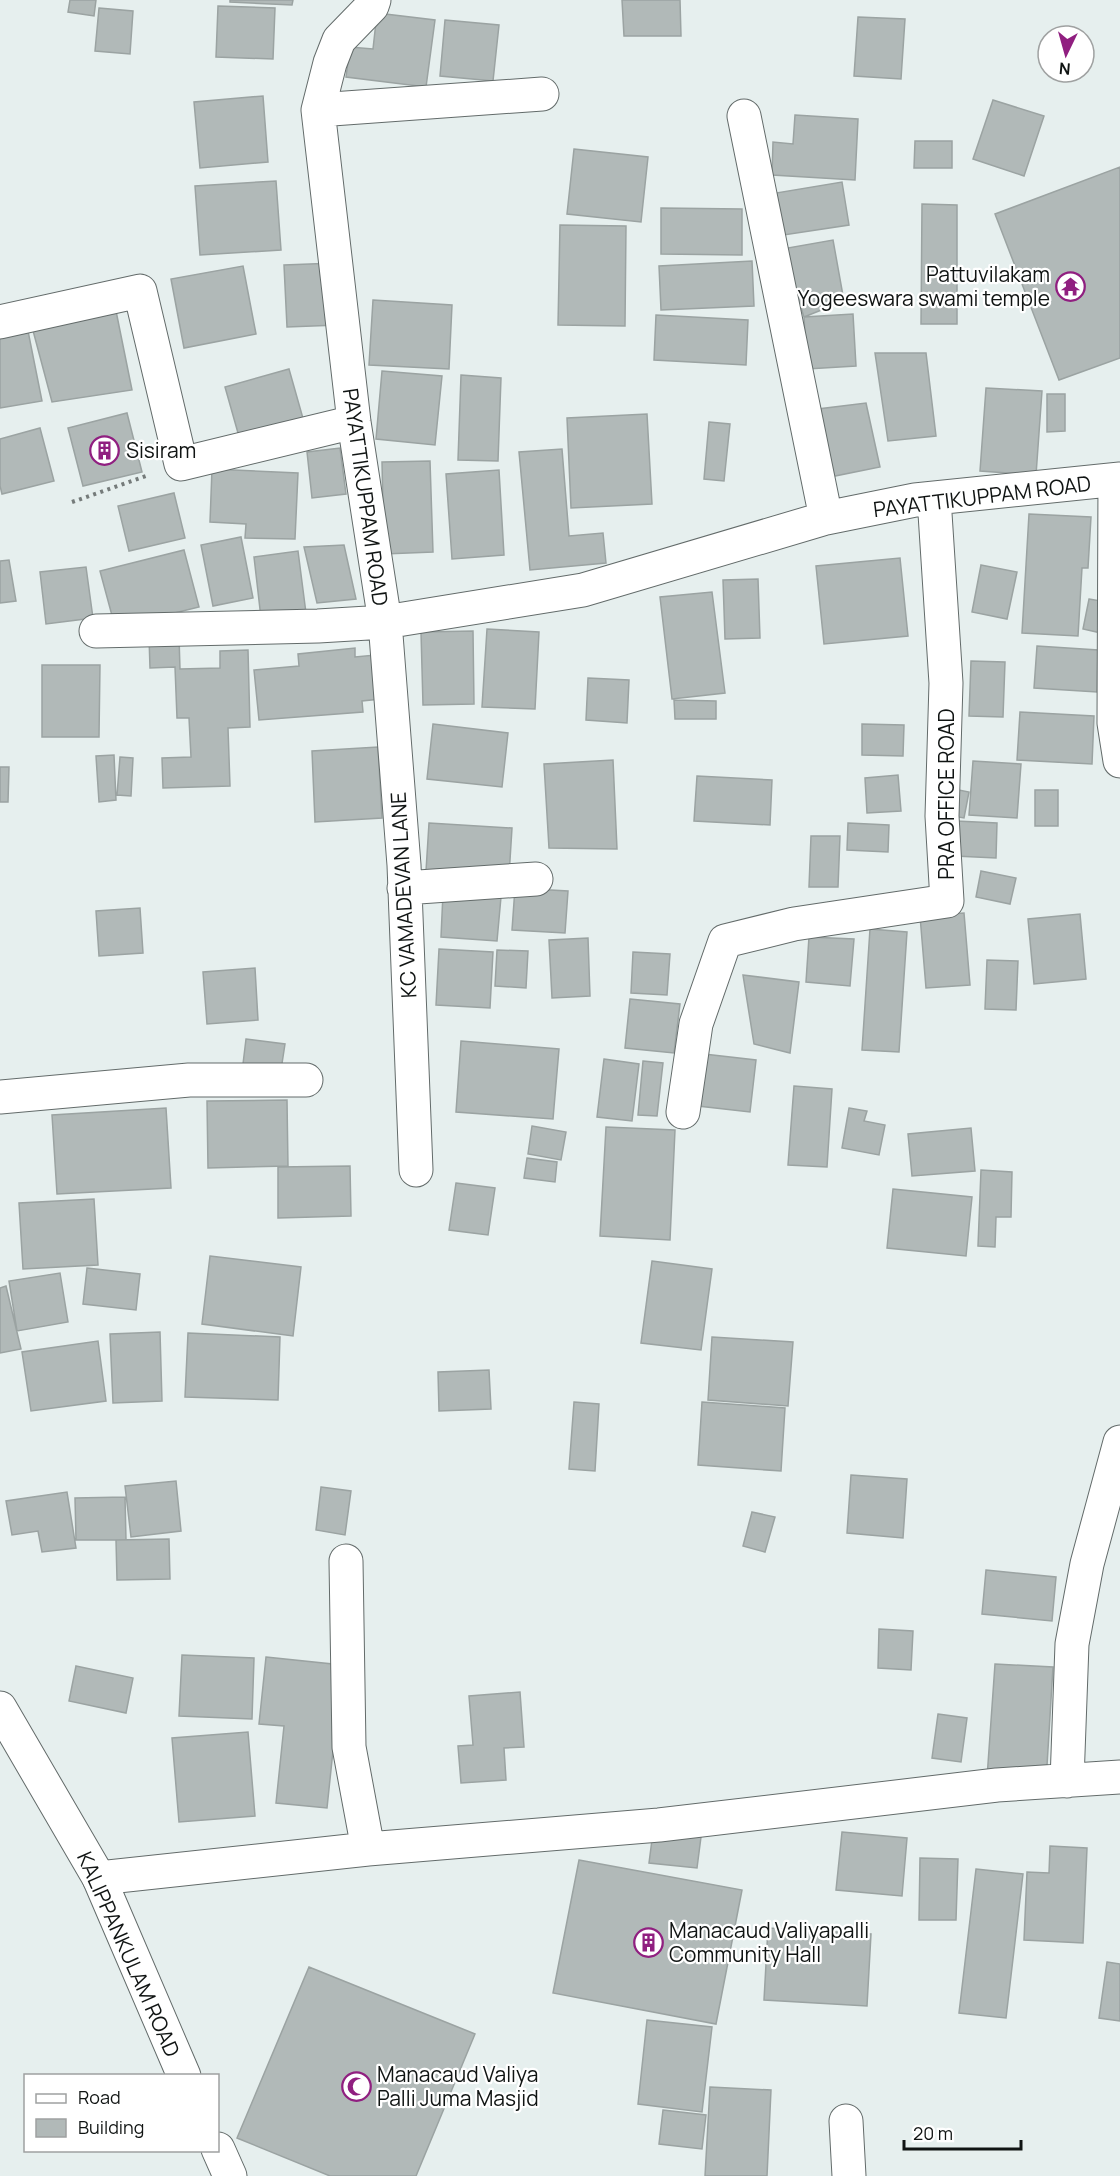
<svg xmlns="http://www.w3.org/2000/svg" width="1120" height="2176" font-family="Manrope,sans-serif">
<rect width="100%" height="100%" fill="#e6efee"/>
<path fill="#b1b9b8" stroke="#9ba3a2" stroke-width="1.5" d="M70,0H96L94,16L68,12Z
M230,0H293L292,5L230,2Z
M622,0H680L681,36H624Z
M218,6L275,8L273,59L216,57Z
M99,8L133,11L130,54L95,51Z
M377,13L435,20L426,87L346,77L350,47L373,49Z
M858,17L905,19L901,79L854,76Z
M445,20L499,25L493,81L440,76Z
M263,96L268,162L200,168L194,102Z
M993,100L1044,116L1024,176L973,159Z
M795,115L858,119L855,180L772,175L773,142L793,144Z
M915,141H952V168H914Z
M574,149L648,157L641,222L567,214Z
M1120,167V358L1059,380L995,214Z
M276,181L281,250L200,255L195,186Z
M842,182L849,225L777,236L770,194Z
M922,204L957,205V324H921Z
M661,208L742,209V255L661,254Z
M560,225L626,226L625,326L558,325Z
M833,240L844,301L804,317L782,249Z
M752,261L754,306L661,310L659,266Z
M335,263L338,325L287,327L284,265Z
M243,266L256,334L184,348L171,279Z
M373,300L452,305L449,369L369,365Z
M115,306L132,390L52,402L31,323Z
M853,314L856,366L807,369L804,317Z
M656,315L748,320L746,365L654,360Z
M27,326L42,401L0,408V330Z
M875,353H926L936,436L888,441Z
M289,369L304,422L240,440L225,387Z
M382,371L442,376L435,445L376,439Z
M461,375L501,378L498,461L458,460Z
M986,388L1042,391L1036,475L980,471Z
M1047,394H1065V431L1047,432Z
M866,403L880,467L830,477L818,409Z
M127,413L142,472L83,486L68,428Z
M647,414L652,504L571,508L567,418Z
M709,422L730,424L724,481L704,479Z
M40,428L54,481L2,494L0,486V439Z
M340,448L346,494L312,498L307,452Z
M562,449L569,536L603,533L606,563L530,570L519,452Z
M430,461L433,552L384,554L382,462Z
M212,469L298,473L295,539L245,538L246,524L210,522Z
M499,470L504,555L452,559L446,474Z
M174,493L185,538L129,551L118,506Z
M1029,514L1091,517L1088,568H1082L1078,636L1022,633Z
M241,537L253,598L213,606L201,545Z
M344,545L356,599L317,603L304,547Z
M184,550L199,607L150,619L114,623L100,571Z
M298,551L306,613L261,618L254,557Z
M900,558L908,636L824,644L816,566Z
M9,560L16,601L0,603V561Z
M981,565L1017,572L1007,619L972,612Z
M86,567L93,618L46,624L40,572Z
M758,579L760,638L725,639L723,580Z
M712,592L725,693L672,699L660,597Z
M1089,599L1107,602L1101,633L1083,629Z
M487,629L539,632L535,709L482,707Z
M473,631L474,704L423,705L421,632Z
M149,637H179L180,669L220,668V651L248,650L250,727L228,728L230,786L163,788L162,758L191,757L189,718H177L175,667L150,668Z
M1037,646L1098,650L1097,692L1034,688Z
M355,648V657L386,654L390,698L362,701L363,712L259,720L254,670L299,666L298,654Z
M971,661L1005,662L1003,717L969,716Z
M42,665H100L99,737H42Z
M588,678L629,680L627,723L586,720Z
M674,700L716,701V719H675Z
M1020,712L1094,716L1092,764L1017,760Z
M433,724L508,733L502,787L427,779Z
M862,724L904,725L903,756L862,755Z
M378,747L382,818L315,822L312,751Z
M114,755L116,800L99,802L96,756Z
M120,757L133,758L131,796L117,795Z
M613,760L617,849L549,848L544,764Z
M973,761L1021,764L1017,818L969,815Z
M0,767H9L8,802H0Z
M898,775L901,811L867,813L865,778Z
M697,776L772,780L770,825L694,821Z
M934,785L969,792L964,818L929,812Z
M1035,790H1058V826H1035Z
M956,821L997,823L996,858L955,856Z
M429,823L512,828L509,876L426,871Z
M848,823L889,825L888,852L847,850Z
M811,836H840L838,887H809Z
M981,871L1016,878L1010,904L976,897Z
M515,888L568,891L565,933L512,930Z
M443,893L501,897L497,941L441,937Z
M140,908L143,953L99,956L96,911Z
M964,913L970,985L926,988L920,916Z
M1080,914L1086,979L1034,984L1028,919Z
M870,929L907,932L899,1052L862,1050Z
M809,937L854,939L850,986L806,982Z
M588,938L590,996L552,998L549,940Z
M439,949L493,952L490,1008L436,1005Z
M497,950L528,951L526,988L495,986Z
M633,952L670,954L667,995L631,993Z
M987,960L1018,961L1016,1010L985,1009Z
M255,968L258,1020L207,1024L203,972Z
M743,975L799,982L790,1053L754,1044Z
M630,999L680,1004L674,1053L625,1048Z
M246,1039L285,1044L281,1070L243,1064Z
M461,1041L559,1049L553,1119L456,1112Z
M704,1054L756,1060L750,1112L698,1106Z
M604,1059L639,1064L632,1121L597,1117Z
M643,1061L663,1063L657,1116L638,1115Z
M794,1086L832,1089L827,1167L788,1165Z
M287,1100L288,1166L208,1168L207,1101Z
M166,1108L171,1188L57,1194L52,1115Z
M849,1108L867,1111L864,1121L885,1125L879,1155L842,1148Z
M532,1126L566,1132L561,1160L528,1154Z
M606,1127L675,1130L670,1240L600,1236Z
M971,1128L975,1171L912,1176L908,1134Z
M527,1158L557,1162L555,1182L524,1178Z
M350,1166L351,1216L278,1218V1167Z
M981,1170L1012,1172L1011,1217H996L995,1247L978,1246Z
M456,1183L495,1188L488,1235L449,1230Z
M893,1189L972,1197L966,1256L887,1248Z
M94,1199L98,1265L23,1269L19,1203Z
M210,1256L301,1267L293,1336L202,1324Z
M652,1261L712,1269L701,1350L641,1343Z
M87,1268L140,1274L136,1310L83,1304Z
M60,1273L68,1322L17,1331L9,1281Z
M6,1286L21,1349L0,1353V1288Z
M160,1332L162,1401L113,1403L110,1334Z
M188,1333L280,1337L278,1400L185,1397Z
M712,1337L793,1342L788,1406L708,1400Z
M98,1341L106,1401L31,1411L22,1352Z
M489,1370L491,1409L439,1411L438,1372Z
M574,1402L599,1404L595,1471L569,1469Z
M702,1402L785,1408L781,1471L698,1465Z
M851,1475L907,1479L903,1538L847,1533Z
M176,1481L181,1531L131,1537L125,1486Z
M321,1487L351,1491L345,1535L316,1530Z
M67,1492L76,1548L42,1552L38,1531L12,1535L6,1501Z
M125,1497L126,1540H76L75,1498Z
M752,1512L775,1517L765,1552L743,1546Z
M169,1539L170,1579L117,1580L116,1540Z
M986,1570L1056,1577L1052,1621L982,1614Z
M879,1629L913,1631L911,1670L878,1668Z
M182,1655L254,1658L252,1719L179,1716Z
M266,1657L342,1665L327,1808L276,1803L284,1726L259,1724Z
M995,1664L1053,1667L1046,1782L987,1778Z
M76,1666L133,1678L126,1713L69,1701Z
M520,1692L524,1747L504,1748L506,1780L461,1783L458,1746L473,1745L469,1696Z
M938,1714L967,1718L961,1762L932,1758Z
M248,1732L255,1816L179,1822L172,1738Z
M653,1832L701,1837L697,1868L649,1863Z
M842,1832L907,1838L902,1896L836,1890Z
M1050,1846L1087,1848L1083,1943L1024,1940L1027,1872L1049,1873Z
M920,1858L958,1859L956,1920H919Z
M579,1860L742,1890L716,2024L553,1993Z
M976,1869L1023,1874L1006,2018L959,2013Z
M768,1928L871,1934L867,2006L764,2000Z
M1107,1962L1120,1964V2021L1099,2018Z
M309,1967L475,2034L416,2176H330L237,2138Z
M647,2020L712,2027L702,2112L638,2104Z
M710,2087L771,2090L767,2176H705Z
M663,2110L706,2115L702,2149L659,2144Z"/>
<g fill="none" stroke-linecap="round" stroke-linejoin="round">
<defs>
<path id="minor" d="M374,0L372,6L339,40L330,63L318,110L354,422L385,622L583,590L826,518L915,500L1120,479
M318,110L542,94
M744,116L826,518
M0,322L140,291L181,464L354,422
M1115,480L1114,723L1120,761
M96,631L318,626L385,622L404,865L416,1170
M404,888L536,879
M0,1097L189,1080H306
M683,1112L696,1024L725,941L794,924L947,901L942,816L946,683L934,498
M346,1561L349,1747L368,1849
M1067,1781L1072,1644L1087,1564L1120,1442
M99,1878L368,1849L659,1825L997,1785L1120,1777
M846,2121L849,2176"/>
<path id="tertiary" d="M0,1708L99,1878L184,2076
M218,2149L230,2176"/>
</defs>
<use href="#minor" stroke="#636b6a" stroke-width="35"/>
<use href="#tertiary" stroke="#636b6a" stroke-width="35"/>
<path stroke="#757b7a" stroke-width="4" stroke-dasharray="3 4.5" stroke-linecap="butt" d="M72,502L146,476"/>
<use href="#minor" stroke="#fff" stroke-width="33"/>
<use href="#tertiary" stroke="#fff" stroke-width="33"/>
</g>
<defs>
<symbol id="temple-ring" viewBox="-11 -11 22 22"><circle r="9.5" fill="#fff" stroke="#901f80" stroke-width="1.5"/><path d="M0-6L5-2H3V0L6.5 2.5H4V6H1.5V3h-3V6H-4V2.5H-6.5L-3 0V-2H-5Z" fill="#901f80"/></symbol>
<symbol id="building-ring" viewBox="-11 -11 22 22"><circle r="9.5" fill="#fff" stroke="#901f80" stroke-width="1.5"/><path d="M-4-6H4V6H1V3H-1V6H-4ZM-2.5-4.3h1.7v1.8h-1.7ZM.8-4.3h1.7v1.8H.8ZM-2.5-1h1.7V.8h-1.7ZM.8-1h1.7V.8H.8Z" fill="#901f80"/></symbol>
<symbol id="mosque-ring" viewBox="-11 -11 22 22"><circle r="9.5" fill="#fff" stroke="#901f80" stroke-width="1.5"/><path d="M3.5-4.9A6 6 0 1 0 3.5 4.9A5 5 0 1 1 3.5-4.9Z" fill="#901f80"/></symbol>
</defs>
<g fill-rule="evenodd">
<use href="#temple-ring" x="1054" y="270" width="33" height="33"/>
<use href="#building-ring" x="88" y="434" width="33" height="33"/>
<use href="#building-ring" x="632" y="1926" width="33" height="33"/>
<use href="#mosque-ring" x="340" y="2070" width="33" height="33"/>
</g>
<g text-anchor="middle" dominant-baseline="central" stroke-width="4.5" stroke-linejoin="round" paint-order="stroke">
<g font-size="21" fill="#101413" stroke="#fff" text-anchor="start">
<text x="1050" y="274" text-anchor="end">Pattuvilakam<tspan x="1050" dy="24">Yogeeswara swami temple</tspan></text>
<text x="126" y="450">Sisiram</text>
<text x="669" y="1930">Manacaud Valiyapalli<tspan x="669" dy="24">Community Hall</tspan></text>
<text x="377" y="2074">Manacaud Valiya<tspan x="377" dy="24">Palli Juma Masjid</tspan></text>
</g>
<g font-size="21" fill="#101413" stroke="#fff">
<text transform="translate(982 496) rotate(-7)">PAYATTIKUPPAM ROAD</text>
<text transform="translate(366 497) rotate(82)">PAYATTIKUPPAM ROAD</text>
<text transform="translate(946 794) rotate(-90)">PRA OFFICE ROAD</text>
<text transform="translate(403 895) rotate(-93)">KC VAMADEVAN LANE</text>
<text transform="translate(129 1954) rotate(66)">KALIPPANKULAM ROAD</text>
</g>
</g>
<rect x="24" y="2074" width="195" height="78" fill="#ffffff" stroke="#9fa1a1" stroke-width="1.5"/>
<rect x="36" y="2094" width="30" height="9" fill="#ffffff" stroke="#9fa1a1" stroke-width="1.5"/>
<text x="78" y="2104" font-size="18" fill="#101413">Road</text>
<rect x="36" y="2119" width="30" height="18" fill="#b1b9b8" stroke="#9fa1a1" stroke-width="1.5"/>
<text x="78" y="2134" font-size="18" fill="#101413">Building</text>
<g transform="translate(1066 54) rotate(185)"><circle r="28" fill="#ffffff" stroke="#9fa1a1" stroke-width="1.5"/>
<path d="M0-4.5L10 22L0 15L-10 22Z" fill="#901f80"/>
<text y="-9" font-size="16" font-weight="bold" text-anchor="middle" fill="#101413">N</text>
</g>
<path d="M904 2140v9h117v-9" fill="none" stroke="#101413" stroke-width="3"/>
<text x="913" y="2140" font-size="18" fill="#101413" stroke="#ffffff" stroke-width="4.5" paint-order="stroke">20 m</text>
</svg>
